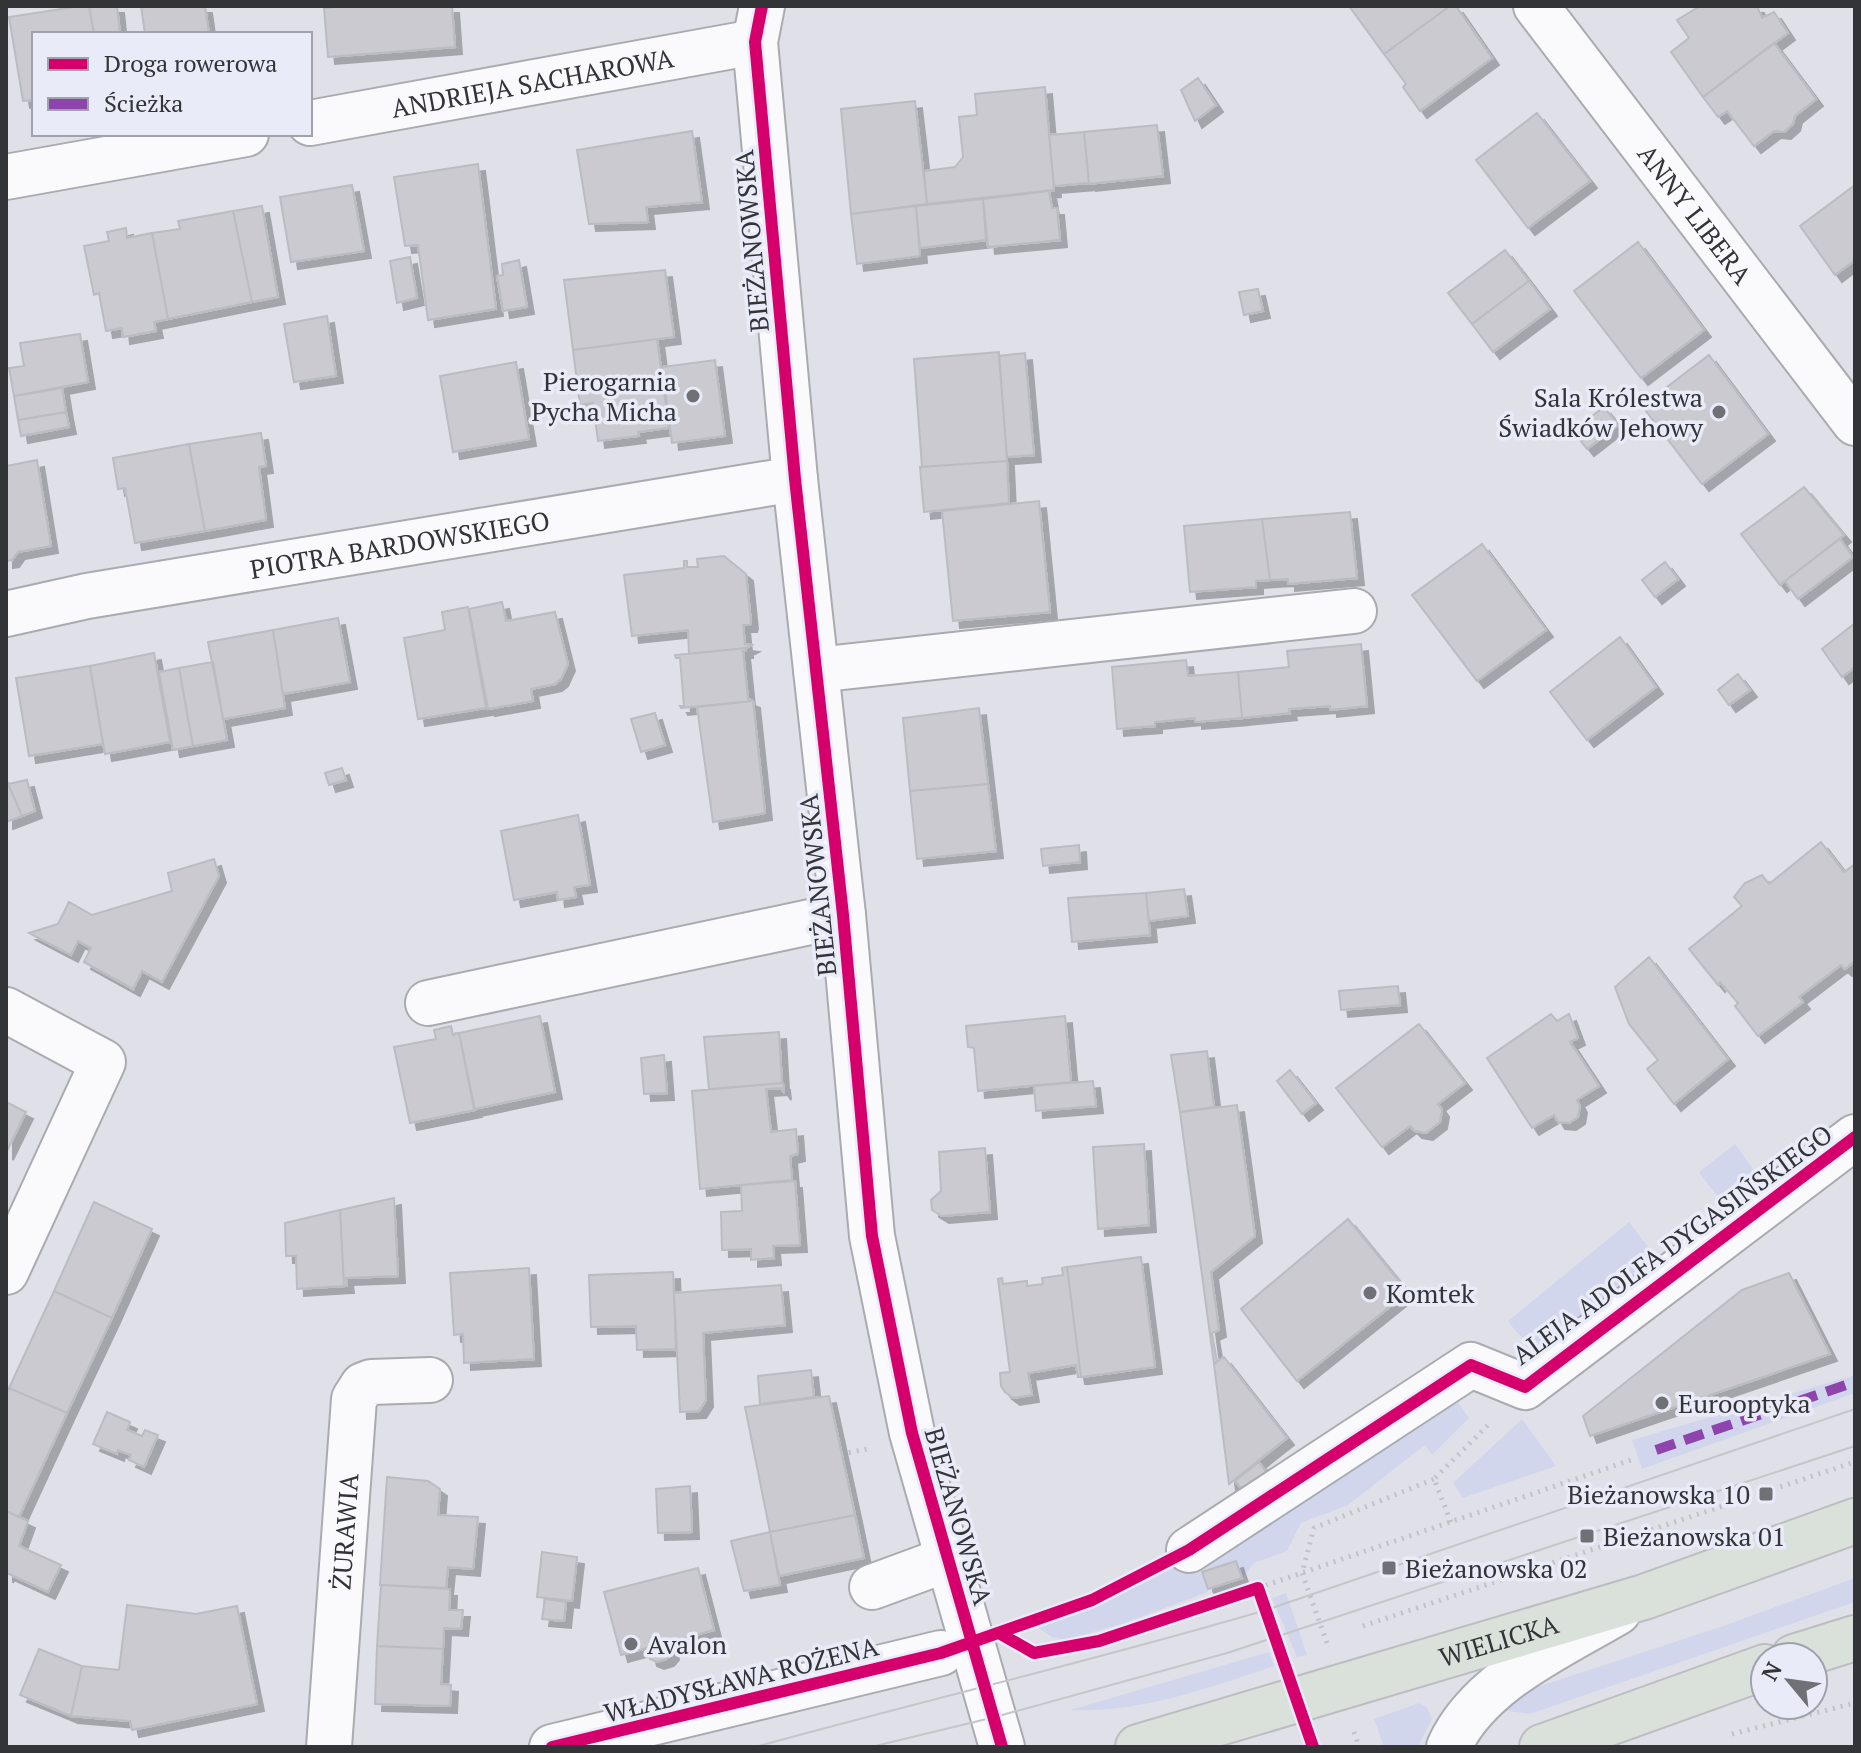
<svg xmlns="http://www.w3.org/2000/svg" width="1861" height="1753" font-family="'PT Serif',serif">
<defs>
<filter id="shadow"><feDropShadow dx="7" dy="7" stdDeviation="0" flood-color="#0004"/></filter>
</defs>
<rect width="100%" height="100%" fill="#e0e1e8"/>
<path fill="#d1d6ec" d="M1735,1144L1766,1187C1728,1211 1725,1208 1699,1172Z
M1629,1222L1658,1260L1544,1345C1525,1343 1519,1336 1508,1321Z
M1855,1375V1393L1642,1469L1632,1440Z
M1453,1395L1469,1418L1432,1455L1425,1445L1348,1505L1301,1523L1287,1551L1254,1563L1242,1578L1236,1561L1202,1572L1208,1592L1122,1624L1064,1640L1052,1637L1035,1626C1118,1603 1192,1556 1265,1511C1328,1473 1390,1434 1453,1395Z
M1522,1419L1556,1466L1463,1498L1453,1483Z
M1855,1578V1602L1530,1714L1508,1711V1700L1528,1690L1726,1625Z
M1286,1593L1307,1655L1297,1657L1272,1598Z
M1269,1652L1274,1666C1208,1688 1141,1713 1070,1710Z
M1419,1703L1427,1707L1432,1719L1419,1745L1384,1747L1374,1719Z"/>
<path fill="#cacad0" stroke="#bbbcc1" stroke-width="2" filter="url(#shadow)" d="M81,6H89L94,34H34V100L23,101L9,17Z
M89,6H117L120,34H94Z
M141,6H205L209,34H145Z
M349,6H452L455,47L328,57L324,8Z
M1349,6H1450L1384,54Z
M1450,6H1456L1492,58L1420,111L1403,87L1406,84L1384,54Z
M1700,6H1757L1762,18L1774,12L1788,33L1703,97L1671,52L1689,38L1677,20Z
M1774,43L1816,99L1795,116L1793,124L1784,132L1774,131L1754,146L1727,111L1718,117L1703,97Z
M1198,78L1216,105L1195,121L1181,90Z
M1045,87L1054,190L927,204L924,171L955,167L963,157L959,117L977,115L975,94Z
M915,101L927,204L851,214L841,109Z
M1537,113L1590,181L1528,228L1476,160Z
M1157,125L1163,176L1089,184L1084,132Z
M692,131L702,202L646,207L648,222L589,224L577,150Z
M1084,132L1089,183L1054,186L1049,135Z
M478,164L496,309L428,320L418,245L405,246L394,177Z
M352,185L364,251L291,262L280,197Z
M1855,185V260L1835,275L1800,226Z
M1049,191L1052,208H1057L1060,240L988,247L983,199Z
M983,199L986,240L920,248L916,206Z
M262,206L278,297L252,302L233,211Z
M916,206L920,256L857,264L851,214Z
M233,211L252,302L168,319L152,233L180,229L178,221Z
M126,228L127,238L152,233L168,319L154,322L156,331L123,337L122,328L106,331L99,293L94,295L84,246L109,241L107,232Z
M1638,242L1704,330L1641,378L1574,291Z
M1505,250L1529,281L1472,324L1448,293Z
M410,257L417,298L397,303L390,261Z
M519,260L527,307L503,311L497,276L503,275L502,264Z
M665,270L674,337L573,350L564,280Z
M1529,281L1550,309L1493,352L1472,324Z
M1258,289L1263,311L1244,315L1239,292Z
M327,316L336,376L294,382L284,324Z
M80,334L88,382L14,396L9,368L24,366L20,343Z
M657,339L669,428L638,432L639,436L598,441L593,403L580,405L573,350Z
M999,352L1007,461L922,467L914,359Z
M1025,353L1034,455L1007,457L999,356Z
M1709,355L1768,434L1702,484L1642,406Z
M715,360L725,436L672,443L662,367Z
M516,362L529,439L453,452L440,376Z
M62,388L66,412L18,420L14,396Z
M1604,407L1618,425L1587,449L1573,431Z
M66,412L69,427L21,436L18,420Z
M261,433L266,466L259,467L266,520L205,531L189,444Z
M189,444L205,531L135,543L125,488L118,489L113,458Z
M37,460L51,546L18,552L12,560L6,561V466Z
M1007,461L1009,503L924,512L920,467Z
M1804,487L1844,535L1780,585L1741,534Z
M1039,501L1050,612L953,621L942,511Z
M1350,512L1357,578L1288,584V579L1270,580L1262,519Z
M1262,519L1270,580L1256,581V587L1190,592L1184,526Z
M1840,539L1853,557L1798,599L1785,581Z
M1482,544L1546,630L1477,681L1412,595Z
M724,556L746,574L751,622L750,625H743L745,644L752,645L746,648L689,654L688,630L632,636L624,575L684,568V561H687V567H698L697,559Z
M1665,562L1678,579L1655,597L1642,580Z
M502,602L506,621L555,612L568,664L561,679L555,684L531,689L533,701L488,709L469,609Z
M468,607L486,708L418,719L404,638L445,630L442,612Z
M338,618L350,682L283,694L273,630Z
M1855,623V667L1842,677L1822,649Z
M273,630L285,708L223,719L208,642Z
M1620,637L1656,687L1587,740L1550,692Z
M1361,644L1367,706L1330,710V706L1289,709L1290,713L1242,718L1238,672L1289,667L1287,651Z
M746,648V651H743L748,699L753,701L681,708L680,706H684L680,658H676L675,655Z
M154,653L170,742L105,754L90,666Z
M1186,660L1188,676L1238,672L1242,718L1195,722V718L1155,722V726L1117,729L1112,667Z
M213,662L227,740L193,746L179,668Z
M90,666L103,744L29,756L16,678Z
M179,668L193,746L173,750L159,672Z
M1738,674L1750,690L1729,705L1718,690Z
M753,701L765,813L713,822L697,707Z
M979,708L988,784L910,791L903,718Z
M655,713L665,745L641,752L631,719Z
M342,768L346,780L329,785L325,773Z
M6,779L22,816L6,822Z
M27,780L35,811L22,816L8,784Z
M988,784L996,851L917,859L910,791Z
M578,815L590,885L574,887L576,897L558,900L557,892L514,900L501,831Z
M1821,842L1844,872L1855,864V961L1845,969L1841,965L1799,997L1803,1002L1758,1036L1735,1006L1738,1003L1720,982L1718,985L1689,949L1742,906L1734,897L1745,883L1762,875L1769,884Z
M1079,845L1080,862L1043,866L1041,849Z
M214,859L219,876L162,982L142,971L133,989L84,962L91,948L78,941L71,955L29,933L58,924L69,902L92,915L172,891L168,873Z
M1184,889L1188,916L1149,921L1146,893Z
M1146,893L1150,935L1072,942L1068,898Z
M1649,957L1728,1059L1674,1104L1647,1069L1658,1060L1629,1024L1615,987Z
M1398,986L1400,1005L1341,1010L1339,991Z
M1551,1014L1557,1021L1569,1014L1578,1038L1570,1042L1599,1086L1577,1100L1580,1106L1578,1117L1569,1123L1558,1122L1554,1115L1532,1128L1487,1058Z
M540,1016L555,1092L474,1109L459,1033Z
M1065,1016L1071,1082L978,1091L974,1048L968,1047L966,1026Z
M1419,1024L1465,1083L1438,1104L1442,1110L1440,1122L1426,1133L1415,1131L1410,1126L1382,1147L1336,1088Z
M451,1026L453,1035L459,1033L475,1110L410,1123L394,1047L436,1039L434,1030Z
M779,1032L782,1083L709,1089L704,1037Z
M1207,1051L1214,1107L1180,1112L1171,1055Z
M664,1055L667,1093L644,1094L641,1058Z
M1290,1070L1316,1103L1302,1114L1277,1081Z
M1093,1081L1096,1106L1036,1111L1034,1086Z
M783,1083L784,1093L781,1088L766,1089L771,1132L796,1129L798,1154L790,1156L792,1180L700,1189L692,1091Z
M6,1102L26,1112L6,1153Z
M1237,1105L1255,1236L1211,1272L1219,1330L1212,1333L1217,1362L1214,1364L1180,1112Z
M1144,1144L1149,1225L1098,1229L1093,1147Z
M985,1148L990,1212L942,1216L932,1210L931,1200L941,1191L939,1152Z
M795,1181L800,1245L773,1246L774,1258L751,1260V1249L722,1250L721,1212L742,1211L741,1185Z
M394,1198L398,1276L346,1278L347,1286H344L340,1210Z
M94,1202L152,1229L112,1318L54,1291Z
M340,1210L344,1286L297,1289L296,1256H286L285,1223Z
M1348,1219L1408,1292L1297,1381L1241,1309Z
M1141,1257L1155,1367L1081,1377L1067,1267Z
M1067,1267L1081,1377H1078L1076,1365L1028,1373L1032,1395L1013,1398L1005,1392L1001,1386L1000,1373L1010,1372L998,1279L1002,1278L1003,1284L1027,1281V1286L1043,1284L1042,1278L1063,1275L1062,1268Z
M529,1268L534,1359L464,1363L463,1334L454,1335L450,1273Z
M673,1272L676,1349L637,1350L636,1326L591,1327L589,1275Z
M1789,1273L1830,1354L1590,1436L1583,1416L1742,1290Z
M781,1285L785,1325L703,1333L706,1400L699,1411L680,1412L674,1293Z
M54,1291L112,1318L67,1413L9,1388Z
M1224,1357L1287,1438L1229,1484L1214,1364Z
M811,1370L814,1397L760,1404L758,1376Z
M9,1388L67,1413L19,1517L6,1511V1394Z
M829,1396L855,1515L770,1532L745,1407Z
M107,1412L130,1422L127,1430L142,1436L145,1430L158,1435L144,1467L129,1460L131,1455L118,1450L117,1454L93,1444Z
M1259,1462L1269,1476L1246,1494L1235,1481Z
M387,1477L428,1481L440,1489L438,1515L478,1517L473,1569L448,1567L446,1588L380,1585Z
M690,1486L692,1532L658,1533L656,1489Z
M6,1511L28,1521L19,1546L61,1565L48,1592L7,1573L6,1576Z
M855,1515L864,1558L779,1576L770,1532Z
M770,1532L780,1585L744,1591L731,1541Z
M542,1552L577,1557L572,1601L537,1597Z
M1236,1561L1242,1578L1208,1589L1202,1572Z
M698,1568L714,1630L670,1642L672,1653L667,1659L657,1662L650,1659L647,1648L621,1655L604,1592Z
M381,1585L450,1589L449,1610H463L461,1629L444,1628L443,1649L377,1646Z
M545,1599L566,1602L564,1621L542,1619Z
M127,1605L196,1614L237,1606L257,1704L132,1730L130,1721L71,1716L82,1666L119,1670Z
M377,1646L443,1649L441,1684L451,1685L450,1706L375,1704Z
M39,1649L82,1666L71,1716L20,1695Z"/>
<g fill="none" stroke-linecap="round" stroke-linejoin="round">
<defs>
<g id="minor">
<path d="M762,6L755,42L795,479L843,915L872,1236L912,1433L1002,1747"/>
<path id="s1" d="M1536,6L1855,423"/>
<path id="s2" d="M310,123L755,42"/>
<path d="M6,177L246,134"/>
<path id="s3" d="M6,614L87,596L795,479"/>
<path d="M816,670L1354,611"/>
<path d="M428,1003L843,915"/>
<path d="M6,1010L103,1062L6,1272"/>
<path d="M1189,1550L1471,1365L1525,1387L1855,1137"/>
<path d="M872,1587L948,1559"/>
<path id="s4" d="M329,1747L354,1399L363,1385L371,1382L430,1380"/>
<path d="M552,1747L941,1653"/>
<path d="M1449,1747C1478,1682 1559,1647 1618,1612"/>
</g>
<g id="major">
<path d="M1794,1657L1855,1638"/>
<path id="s5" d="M1138,1747L1644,1597L1855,1521"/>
<path d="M1542,1747L1765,1667"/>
</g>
</defs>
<use href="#minor" stroke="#aaabb0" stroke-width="48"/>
<use href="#major" stroke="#bcbdc0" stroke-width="48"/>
<path stroke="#c1c2c4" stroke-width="5" stroke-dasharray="2 6" stroke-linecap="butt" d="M841,1454L867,1449
M1451,1522L1434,1479L1488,1425
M1258,1588L1631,1460
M1363,1626L1855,1462
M1327,1643L1302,1573L1314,1528L1434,1479
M1354,1732L1359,1747
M1732,1734L1855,1703"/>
<use href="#minor" stroke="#fafafc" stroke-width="44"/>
<use href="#major" stroke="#d9e1da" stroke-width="44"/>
<path stroke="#c5c6c8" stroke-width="2" d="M755,1747C925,1700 1097,1660 1266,1610L1855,1409
M871,1747L995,1717L1227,1653L1855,1446"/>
<path stroke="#8e44ad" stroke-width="10" stroke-dasharray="20 10" stroke-linecap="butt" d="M1656,1450L1855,1382"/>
<defs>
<path id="cycleway" d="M762,6L755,42L795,479L843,915L872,1236L912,1433L1002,1747
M999,1633L1034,1653L1099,1641L1258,1588L1313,1747
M552,1747L941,1653L1092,1600L1189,1550L1471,1365L1525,1387L1855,1137"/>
</defs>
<use href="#cycleway" stroke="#e9ecf8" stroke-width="17"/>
<use href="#cycleway" stroke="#d6006c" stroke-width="12"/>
</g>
<g fill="#6f7176" stroke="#e9ecf8" stroke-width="3">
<circle cx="693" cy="396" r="8"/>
<circle cx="1719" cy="412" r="8"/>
<circle cx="1370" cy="1293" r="8"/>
<circle cx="1662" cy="1403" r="8"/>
<rect x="1758" y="1486" width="16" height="16" rx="4"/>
<rect x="1579" y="1528" width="16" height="16" rx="4"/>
<rect x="1381" y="1560" width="16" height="16" rx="4"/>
<circle cx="631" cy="1644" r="8"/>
</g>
<g text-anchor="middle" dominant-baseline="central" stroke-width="7" stroke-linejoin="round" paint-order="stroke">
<g font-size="26" fill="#323438" stroke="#e9ecf8">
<text stroke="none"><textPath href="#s2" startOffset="226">ANDRIEJA SACHAROWA</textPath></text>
<text stroke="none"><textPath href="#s1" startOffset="262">ANNY LIBERA</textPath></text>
<text transform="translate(751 241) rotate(-95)">BIEŻANOWSKA</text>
<text stroke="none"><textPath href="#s3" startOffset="400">PIOTRA BARDOWSKIEGO</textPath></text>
<text transform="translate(817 885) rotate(-96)">BIEŻANOWSKA</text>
<text transform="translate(1672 1244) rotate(-36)">ALEJA ADOLFA DYGASIŃSKIEGO</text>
<text transform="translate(959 1516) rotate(74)">BIEŻANOWSKA</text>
<text stroke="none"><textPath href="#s4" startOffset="216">ŻURAWIA</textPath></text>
<text stroke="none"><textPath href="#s5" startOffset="376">WIELICKA</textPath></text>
<text transform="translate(741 1679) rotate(-14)">WŁADYSŁAWA ROŻENA</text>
</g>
<g font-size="26" fill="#323438" stroke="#e9ecf8" text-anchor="start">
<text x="677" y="381" text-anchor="end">Pierogarnia<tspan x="677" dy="30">Pycha Micha</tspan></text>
<text x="1703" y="397" text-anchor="end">Sala Królestwa<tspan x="1703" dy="30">Świadków Jehowy</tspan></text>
<text x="1386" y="1293">Komtek</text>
<text x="1678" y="1403">Eurooptyka</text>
<text x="1750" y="1494" text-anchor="end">Bieżanowska 10</text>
<text x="1603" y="1536">Bieżanowska 01</text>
<text x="1405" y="1568">Bieżanowska 02</text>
<text x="647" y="1644">Avalon</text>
</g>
</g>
<rect width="1861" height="1753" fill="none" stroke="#323438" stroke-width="16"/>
<rect x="32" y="32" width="280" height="104" fill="#e9ecf8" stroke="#a0a2ab" stroke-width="2"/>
<rect x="48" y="58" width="40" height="12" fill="#d6006c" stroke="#a0a2ab" stroke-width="2"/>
<text x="104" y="72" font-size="24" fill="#323438">Droga rowerowa</text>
<rect x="48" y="98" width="40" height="12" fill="#8e44ad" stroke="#a0a2ab" stroke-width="2"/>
<text x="104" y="112" font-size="24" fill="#323438">Ścieżka</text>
<g transform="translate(1789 1681) rotate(299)"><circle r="38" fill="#e9ecf8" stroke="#a0a2ab" stroke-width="2"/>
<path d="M0-6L14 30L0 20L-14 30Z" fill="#6f7176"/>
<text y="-12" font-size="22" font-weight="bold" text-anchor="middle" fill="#323438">N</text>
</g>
</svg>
